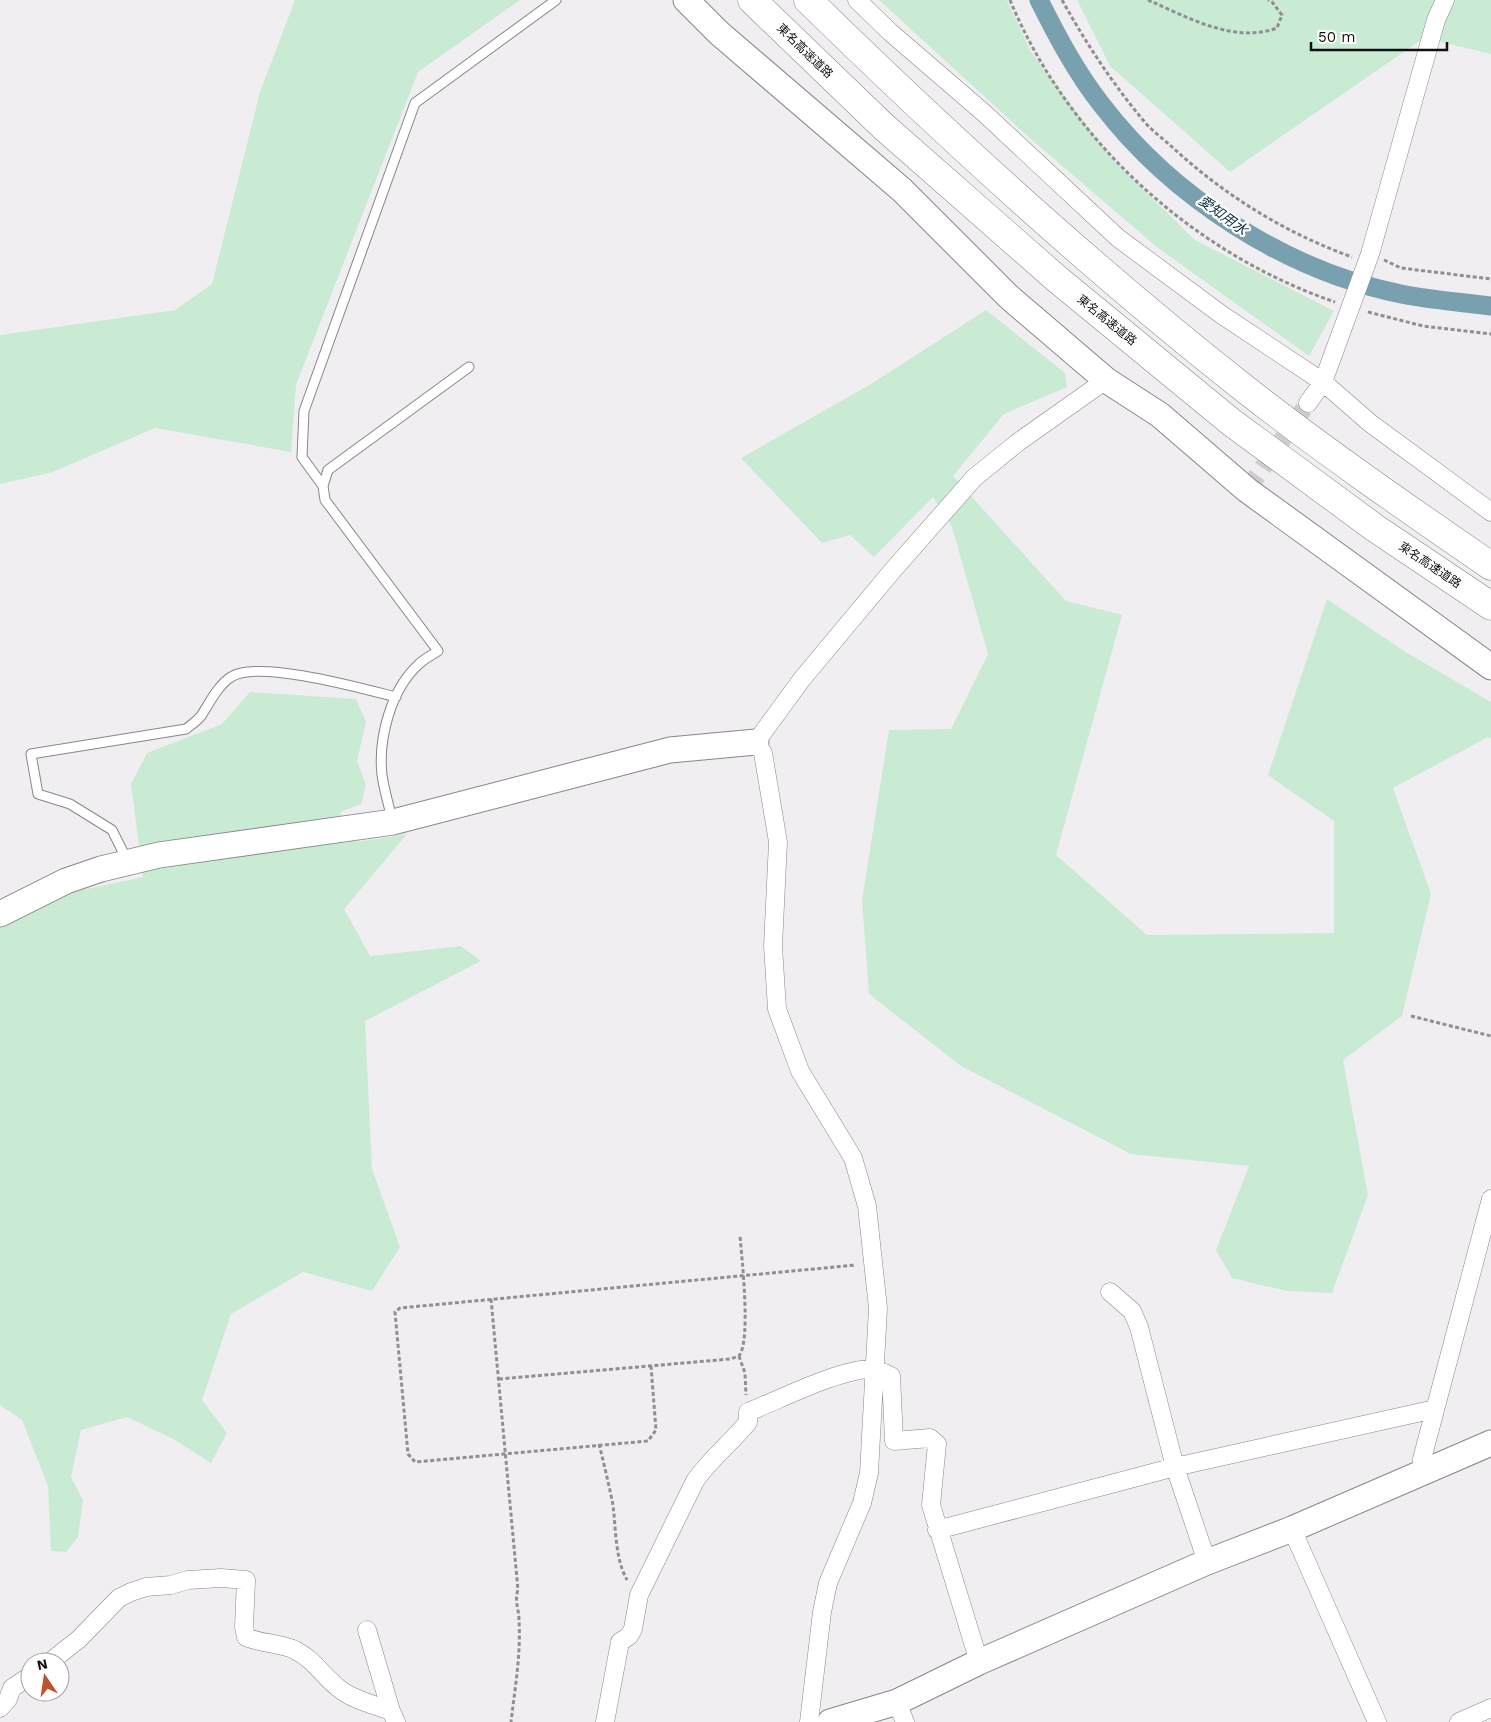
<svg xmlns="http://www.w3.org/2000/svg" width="1491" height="1722" font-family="'Work Sans','Noto Sans JP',sans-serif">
<rect width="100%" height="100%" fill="#f1eef2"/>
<path fill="#c9ebd4" d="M295,0H520L418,72L296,385L291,452L155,428L53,472L0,484V335L175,310L212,284L260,92Z
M879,0H1007L1031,52L1113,160L1195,240L1334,311L1309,356L1158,248L1033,141Z
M1077,0H1491V54L1424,38L1230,172L1110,66Z
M986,310L1065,373L1067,387L1004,414L953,476L1066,601L1122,615L1056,855L1147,935L1334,933V821L1268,775L1327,599L1404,651L1491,702V738L1488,737L1393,788L1431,894L1402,1016L1343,1060L1368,1195L1332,1293L1287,1291L1232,1278L1216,1250L1249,1166L1131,1154L961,1066L869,994L862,900L889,730L951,729L988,654L952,527L933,497L874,557L850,535L822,543L741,458L871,384Z
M250,692L356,699L366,722L357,761L366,785L361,804L340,812L356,842L407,834L344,909L370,956L461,946L481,961L365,1021L372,1169L400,1247L372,1291L303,1272L231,1314L202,1400L227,1433L211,1463L175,1440L127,1417L81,1430L71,1477L83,1500L78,1537L66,1552L51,1551L48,1486L22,1420L0,1405V912L63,894L143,877L131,784L147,753L222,724Z"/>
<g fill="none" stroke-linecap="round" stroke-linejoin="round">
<path stroke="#79a0af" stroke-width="19" d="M1039,0C1057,36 1076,72 1101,104C1172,197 1286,271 1401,294C1430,300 1461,302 1491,306"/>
<path stroke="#d0cdd0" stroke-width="18" stroke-dasharray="18 9" stroke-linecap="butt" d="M1247,490L1308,403"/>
<defs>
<path id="lane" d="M323,486L302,457L304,411L415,103L556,0
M392,820C389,805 384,790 382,775C378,738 391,689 419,664C424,659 432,655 438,651L325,500L323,486L328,470L469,367
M127,860L112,830L70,804L38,794L31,754L186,729C191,725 197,721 201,716C209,704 218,685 231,677C258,659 364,689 396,697"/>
<path id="street" d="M857,0L890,32L984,113L1118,238L1222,315L1323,382L1370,423L1491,512
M1308,403L1323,382L1370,254L1436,20L1445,0
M1110,1292L1132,1311L1139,1327L1175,1467L1207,1562
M1422,1474V1459L1491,1199
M1292,1529L1377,1722
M937,1530L1175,1467L1435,1409
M367,1630L391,1711L396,1722
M50,1662L79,1639L119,1598L131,1592L146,1587L171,1585L188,1580L221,1578L246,1580L244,1627L246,1637C262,1644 280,1643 295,1650C316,1661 322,1676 341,1690C354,1700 375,1705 391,1711
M897,1702L905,1722
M0,1708L8,1699L12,1688L30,1676
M605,1722L620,1642L629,1636L633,1629L639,1595L695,1481C710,1459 731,1443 748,1422V1412C779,1400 841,1368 873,1369C879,1370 886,1374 891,1376L894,1441L930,1438L937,1444L931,1505L979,1662
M809,1722L822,1612L828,1583L862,1503L869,1473L878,1308L867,1206L853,1158L800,1071L777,1009L773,946L778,842L763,753L756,742L802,679L893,570L974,478L1017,443L1106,380
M1459,1722L1491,1708"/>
<path id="secondary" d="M686,0L719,33L902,190L1009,297L1106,380L1160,415L1247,490L1491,667
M0,914L66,881L101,869L159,855L393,822L670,750L756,742
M830,1722L897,1702L979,1662L1207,1562L1292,1529L1491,1443"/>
<path id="highway" d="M752,0L884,127L1057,279L1231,422L1375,528L1491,606
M808,0C947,136 1091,268 1245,389C1324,451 1408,509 1491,566"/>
</defs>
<use href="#lane" stroke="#888689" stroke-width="11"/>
<use href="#street" stroke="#888689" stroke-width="19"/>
<use href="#secondary" stroke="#888689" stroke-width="27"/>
<use href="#highway" stroke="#888689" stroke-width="29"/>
<path stroke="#908e91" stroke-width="3" stroke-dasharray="4 2.5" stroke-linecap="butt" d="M1010,0C1068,140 1192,253 1335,302
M1062,0C1086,43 1112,83 1143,120C1151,130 1162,138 1171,146C1224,195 1285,233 1352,257
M1148,0C1187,17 1234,44 1277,28L1282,15L1272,2L1268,0
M1384,260L1401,268L1491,279
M1368,312L1423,326L1491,334
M1411,1016L1491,1036
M491,1299L518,1590C514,1600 519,1609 519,1620C521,1654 515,1688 511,1722
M739,1356L745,1373L746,1395
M651,1366L656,1430L648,1441L415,1462L408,1454L395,1312L400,1308L856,1265
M499,1379L730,1359L739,1356C751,1341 742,1259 740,1236
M599,1444C604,1464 609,1485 613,1505C616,1530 615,1558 627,1580"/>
<use href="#lane" stroke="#fff" stroke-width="9"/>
<use href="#street" stroke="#fff" stroke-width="18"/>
<use href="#secondary" stroke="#fff" stroke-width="25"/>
<use href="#highway" stroke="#fff" stroke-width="28"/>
</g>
<g text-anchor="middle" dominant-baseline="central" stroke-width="4.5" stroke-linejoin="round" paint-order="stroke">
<g font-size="12" fill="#121112" stroke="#fff">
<text transform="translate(805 51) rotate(44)">東名高速道路</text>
<text transform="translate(1107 320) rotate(39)">東名高速道路</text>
<text transform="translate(1430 565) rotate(34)">東名高速道路</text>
</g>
<g font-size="14" font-style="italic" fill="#082e3a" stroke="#fff">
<text transform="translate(1223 215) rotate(36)">愛知用水</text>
</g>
</g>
<g transform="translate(45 1677) rotate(347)"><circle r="24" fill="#ffffff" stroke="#a0a0a0"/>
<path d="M0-4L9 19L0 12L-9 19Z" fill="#bb542b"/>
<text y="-8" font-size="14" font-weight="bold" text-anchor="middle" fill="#121112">N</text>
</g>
<path d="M1311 42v8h136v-8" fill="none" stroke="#121112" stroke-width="2.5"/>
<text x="1318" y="42" font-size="15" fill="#121112" stroke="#ffffff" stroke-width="4" paint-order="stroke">50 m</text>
</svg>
